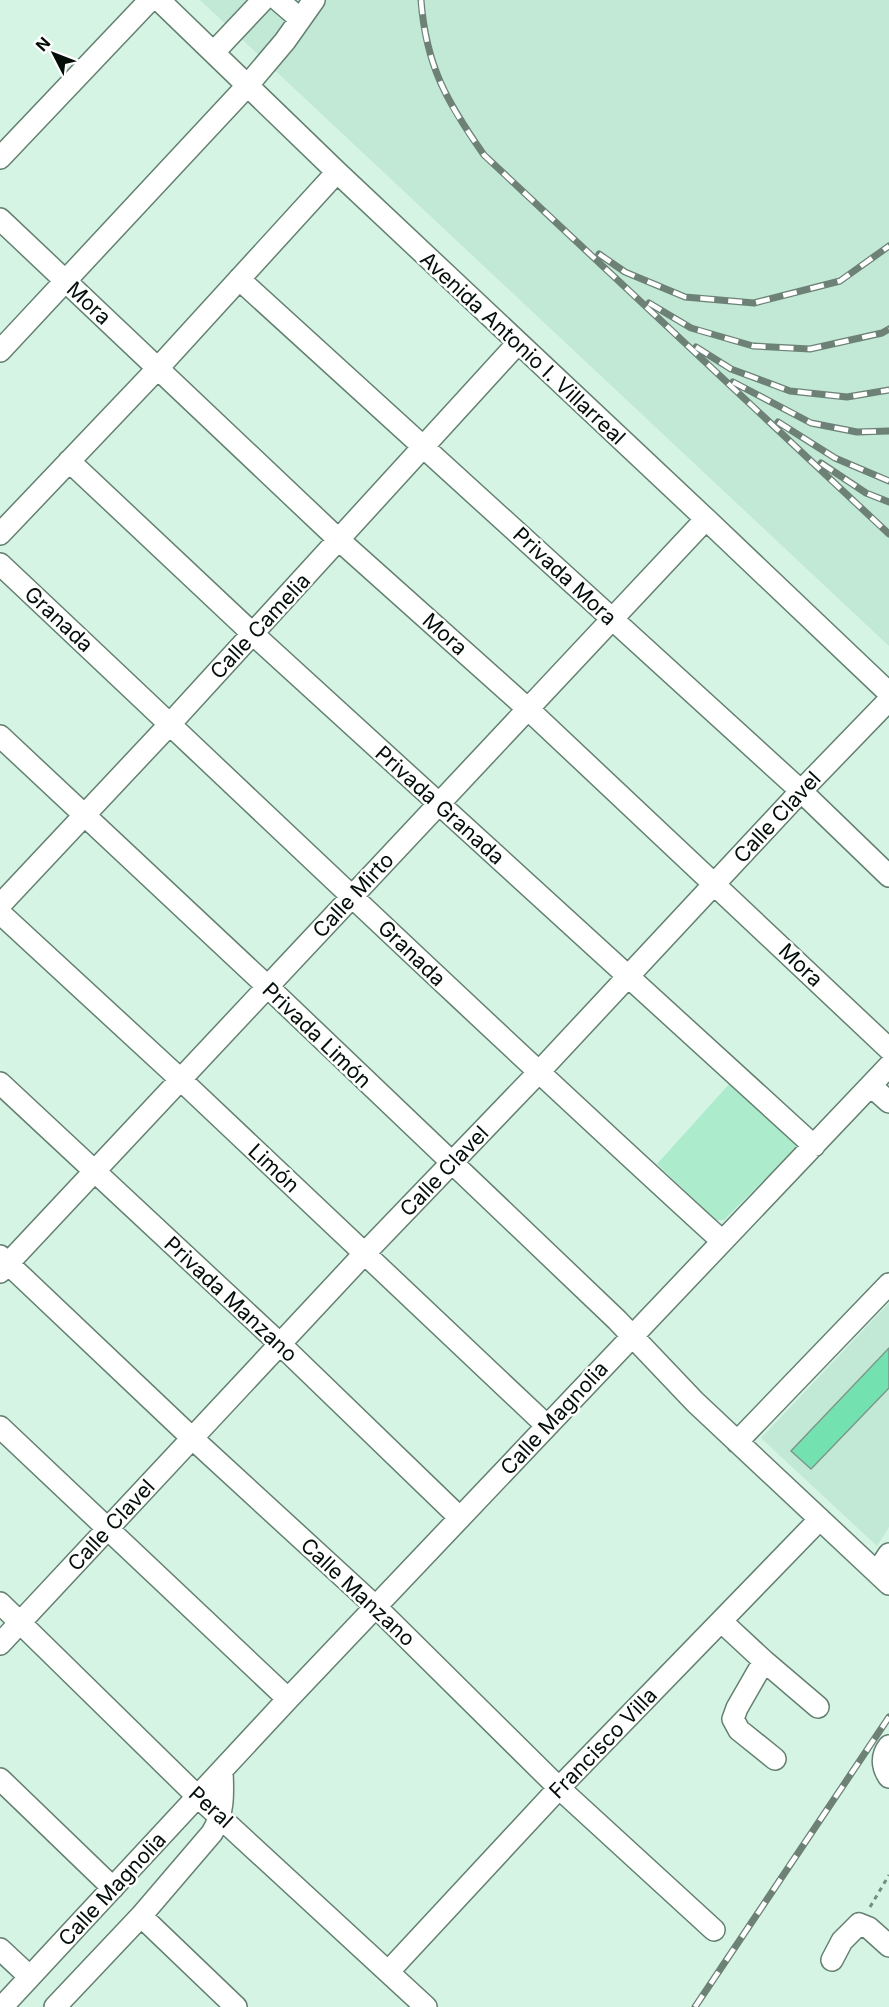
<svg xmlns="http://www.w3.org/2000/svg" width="889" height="2007" font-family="Inter,sans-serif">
<rect width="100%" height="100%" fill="#d5f4e4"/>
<path fill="#c2e9d5" d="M200,0H889V646Z
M889,1303V1527L877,1546L761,1438Z"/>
<path fill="#acebcc" d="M732,1081L795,1140L797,1147L724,1220H716L657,1164Z"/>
<path fill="#74e1b1" stroke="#7b9889" stroke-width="1.5" d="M889,1348V1388L811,1469L791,1451Z"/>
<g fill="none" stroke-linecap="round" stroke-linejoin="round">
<defs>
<path id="minor" d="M159,0L337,172L706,519L889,693
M278,0L300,19
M214,52L263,0
M0,158L150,0
M0,219L339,540L528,709L889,1049
M239,279L801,791L889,876
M0,351L247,86L285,41L314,0
M69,461L253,634L814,1146
M0,534L159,367L337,172
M0,564C240,790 478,1018 722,1241
M0,736L268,987L617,1320L695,1402L889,1584
M0,905L170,724L518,343
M0,913L180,1079L546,1425
M0,1083L280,1344L460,1518
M871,1086L889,1102
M0,1256L192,1438L376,1607L559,1788L714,1930
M0,1272L706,519
M0,1427L288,1699
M737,1442L889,1284
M877,1572L889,1554
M0,1603L197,1796L426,2007
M722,1622L764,1661L737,1708L733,1719L739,1730L775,1759
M0,1644L365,1253L538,1073L801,791L889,700
M764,1661L818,1707
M889,1746C881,1756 882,1767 889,1777
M0,1779L113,1888
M141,1916L236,2007
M0,1949L30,1977
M832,1960L842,1941L859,1924L869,1928L889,1946
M389,1971L559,1788L820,1519
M2,2007L288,1699L889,1066
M55,2007L141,1916L212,1833C224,1814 223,1793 222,1771"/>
</defs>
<use href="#minor" stroke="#648071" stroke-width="24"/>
<path stroke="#768c81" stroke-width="3" stroke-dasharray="4.5 4.5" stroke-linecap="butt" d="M870,1907L889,1875"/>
<use href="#minor" stroke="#fff" stroke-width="21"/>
<defs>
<path id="rail" d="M421,0C426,66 447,102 484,155L889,534
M599,254L625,272L685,297L754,303L840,281L889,246
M649,303L691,328L753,346L810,349L882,333L889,329
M696,347L731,369L790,391L847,397L889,390
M733,382L811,423L857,432L889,431
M778,422L835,458L889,481
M821,463L866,493L889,502
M695,2007L889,1717"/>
</defs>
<use href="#rail" stroke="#6d8177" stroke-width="7"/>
<use href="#rail" stroke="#fff" stroke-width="4.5" stroke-dasharray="14" stroke-linecap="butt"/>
</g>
<g text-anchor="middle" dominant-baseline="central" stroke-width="5" stroke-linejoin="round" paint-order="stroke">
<g font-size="21" fill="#050f0a" stroke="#fff">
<text transform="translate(89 303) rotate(43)">Mora</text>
<text transform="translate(523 348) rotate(43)">Avenida Antonio I. Villarreal</text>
<text transform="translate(565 576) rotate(43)">Privada Mora</text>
<text transform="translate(59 619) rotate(43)">Granada</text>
<text transform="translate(260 626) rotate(-47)">Calle Camelia</text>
<text transform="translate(445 634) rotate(42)">Mora</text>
<text transform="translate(440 805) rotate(42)">Privada Granada</text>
<text transform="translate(777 817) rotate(-47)">Calle Clavel</text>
<text transform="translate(353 895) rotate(-47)">Calle Mirto</text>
<text transform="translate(412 953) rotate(44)">Granada</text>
<text transform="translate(801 965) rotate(44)">Mora</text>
<text transform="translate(317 1035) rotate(44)">Privada Limón</text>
<text transform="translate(274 1168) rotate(43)">Limón</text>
<text transform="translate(444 1171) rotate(-46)">Calle Clavel</text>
<text transform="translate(231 1299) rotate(43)">Privada Manzano</text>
<text transform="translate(554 1418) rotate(-47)">Calle Magnolia</text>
<text transform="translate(111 1525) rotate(-47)">Calle Clavel</text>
<text transform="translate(358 1592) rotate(43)">Calle Manzano</text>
<text transform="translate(603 1743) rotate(-46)">Francisco Villa</text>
<text transform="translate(211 1807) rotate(42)">Peral</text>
<text transform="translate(112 1889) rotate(-47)">Calle Magnolia</text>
</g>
</g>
<g transform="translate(54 54) rotate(312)" stroke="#ffffff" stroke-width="4.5" paint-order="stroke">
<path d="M0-4.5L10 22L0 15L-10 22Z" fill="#050f0a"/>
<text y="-9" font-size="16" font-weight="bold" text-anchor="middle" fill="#050f0a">N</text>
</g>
</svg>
